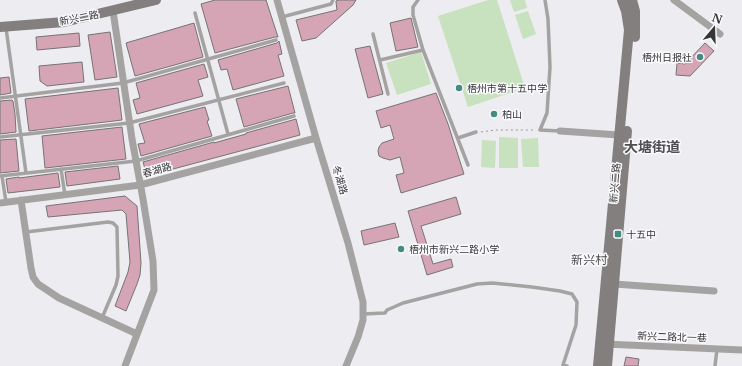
<svg xmlns="http://www.w3.org/2000/svg" width="742" height="366" font-family="'Libre Baskerville','Noto Sans SC',serif">
<rect width="100%" height="100%" fill="#edecf0"/>
<path fill="#c8e1be" d="M488,0H497L525,88L468,107L438,16Z
M510,0H525L527,8L514,12Z
M528,11L536,34L523,39L515,15Z
M421,52L431,84L397,95L386,63Z
M499,137L518,138V168H499Z
M538,138L539,167H523L521,139Z
M482,140L496,141L495,168L481,167Z"/>
<path fill="#d5a5b5" stroke="#767374" d="M215,0H266L278,37H275L215,53L201,4Z
M339,0H356L353,5L316,38L302,41L296,20L337,10L336,2V1Z
M411,18L418,47L396,51L390,23Z
M194,23L203,57L135,76L126,43Z
M110,32L117,77L95,80L88,35Z
M79,33L80,46L37,50L36,37Z
M279,41L282,54L278,55L284,76L233,90L227,69L221,70L218,60L277,43Z
M705,43L714,51L690,76L676,75L677,63L685,64Z
M370,46L383,94L368,98L355,49Z
M82,62L84,82L47,86L40,81L39,66Z
M204,64L208,77L198,80L203,96L137,114L133,100L140,98L136,83Z
M9,77L11,93L0,95V78Z
M288,86L295,113H293L244,127L236,99Z
M118,88L122,120L29,131L25,99Z
M436,93L448,124L464,174L401,193L396,175L404,173L400,157L390,160L383,158L379,156L378,151L379,147L382,143L394,139L390,125L381,128L376,111Z
M12,100L13,101L15,114L16,132L0,134V101Z
M205,107L209,120L207,121L212,136L141,156L138,144L145,143L139,124Z
M296,119L300,135L147,176L143,162L214,142V143L246,134V133Z
M122,127L126,159L45,168L42,136Z
M16,139L19,171L0,173V140Z
M118,166L120,179L67,186L65,172Z
M58,173L60,187L8,193L6,179L19,177V178Z
M125,196L137,206L141,263L140,275L137,284L126,311L115,306L128,272L130,262L126,214L122,210L48,217L46,206Z
M456,197L461,214L421,226L433,264L451,259L453,267L427,275L408,211Z
M395,223L399,237L364,245L361,231Z
M626,357L639,359L638,366H624Z"/>
<g fill="none" stroke-linecap="round" stroke-linejoin="round">
<path stroke="#98989b" stroke-width="1" stroke-dasharray="2 3" stroke-linecap="butt" d="M481,132L495,130H535"/>
<path stroke="#a5a3a2" stroke-width="3.5" d="M418,0L413,7V15L423,50L468,165
M545,0L548,19L550,67L547,113L540,130L560,131
M195,13L228,134
M282,17L331,4L333,0
M6,28L26,173
M373,34L388,94
M380,60L423,50
M0,98L123,83L276,40
M0,137L129,123L284,83
M458,138L476,132
M61,169L65,195
M0,176L136,161L294,116
M2,176L6,202
M26,232L108,222L113,223L117,227L118,276L116,285L102,318
M363,314L385,313L387,310L403,303L477,284L492,283L532,287L560,291L572,294L577,302L576,325L563,365L567,366
M715,366L717,349"/>
<path stroke="#a5a3a2" stroke-width="7" d="M277,0L316,138L348,243L363,302V320L358,337L346,366
M674,0L720,34
M113,11L132,139L143,199L153,261L154,290L125,366
M560,131L619,135
M21,200L31,268L33,277L38,284L59,298L137,334
M0,203L140,185L316,138
M614,284L714,291
M604,344L742,350"/>
<path stroke="#827f7e" stroke-width="10" d="M632,0L635,11V37
M0,27L64,22L156,0
M598,366L629,30L626,11L622,0
M607,366L627,131"/>
</g>
<g fill="#468b80" stroke="#fafafd" stroke-width="1.5">
<circle cx="700" cy="57" r="4"/>
<circle cx="459" cy="88" r="4"/>
<circle cx="494" cy="114" r="4"/>
<rect x="614" y="230" width="8" height="8" rx="2"/>
<circle cx="401" cy="249" r="4"/>
</g>
<g text-anchor="middle" dominant-baseline="central" stroke-width="3" stroke-linejoin="round" paint-order="stroke">
<g font-size="10" fill="#373739" stroke="#fafafd">
<text transform="translate(79 18) rotate(-11)">新兴二路</text>
<text transform="translate(157 170) rotate(-15)">春湖路</text>
<text transform="translate(340 180) rotate(73)">冬湖路</text>
<text transform="translate(615 183) rotate(-85)">新兴二路</text>
<text transform="translate(672 337) rotate(2)">新兴二路北一巷</text>
</g>
<g font-size="10" fill="#373739" stroke="#fafafd" text-anchor="start">
<text x="692" y="57" text-anchor="end">梧州日报社</text>
<text x="467" y="88">梧州市第十五中学</text>
<text x="502" y="114">柏山</text>
<text x="626" y="234">十五中</text>
<text x="409" y="249">梧州市新兴二路小学</text>
</g>
<g font-size="12" fill="#4e4d50" stroke="#fafafd">
<text x="589" y="259">新兴村</text>
</g>
<g font-size="14" font-weight="bold" fill="#4e4d50" stroke="#fafafd">
<text x="652" y="147">大塘街道</text>
</g>
</g>
<g transform="translate(714 28) rotate(19)" stroke="#fafafd" stroke-width="3" paint-order="stroke">
<path d="M0-3L7 15L0 10L-7 15Z" fill="#373739"/>
<text y="-6" font-size="11" font-weight="bold" text-anchor="middle" fill="#373739">N</text>
</g>
</svg>
